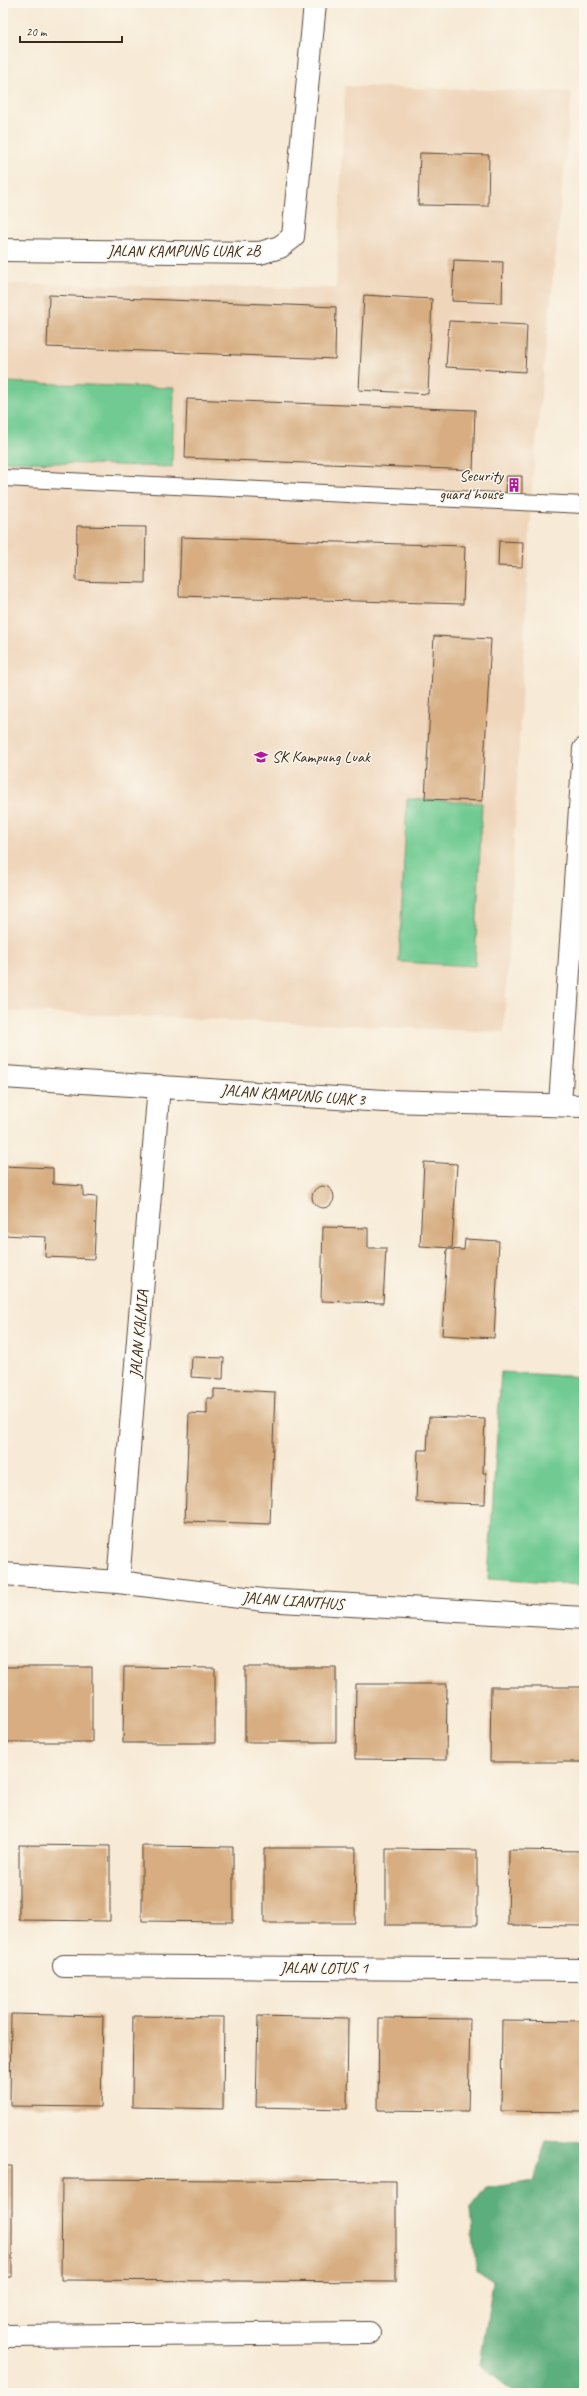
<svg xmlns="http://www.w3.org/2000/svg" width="587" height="2396" font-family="Caveat,sans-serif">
<rect width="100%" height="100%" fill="#fbf7ec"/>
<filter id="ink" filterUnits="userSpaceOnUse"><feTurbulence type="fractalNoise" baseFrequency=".025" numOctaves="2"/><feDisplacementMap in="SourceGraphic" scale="8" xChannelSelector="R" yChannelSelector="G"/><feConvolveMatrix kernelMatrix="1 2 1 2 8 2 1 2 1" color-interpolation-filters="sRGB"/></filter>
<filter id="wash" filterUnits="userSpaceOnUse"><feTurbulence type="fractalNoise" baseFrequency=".012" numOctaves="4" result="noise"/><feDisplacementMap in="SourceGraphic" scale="16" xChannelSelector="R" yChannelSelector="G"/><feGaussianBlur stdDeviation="0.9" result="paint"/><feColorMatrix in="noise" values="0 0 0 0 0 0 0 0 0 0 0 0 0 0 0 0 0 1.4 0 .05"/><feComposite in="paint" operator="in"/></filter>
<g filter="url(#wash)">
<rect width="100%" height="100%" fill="#f7ead6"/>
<path fill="#efd6bb" d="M345,86L572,92L533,473L504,1032L3,1011V284L336,288Z"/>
<path fill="#70ca91" stroke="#567a58" d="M3,382L174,388L172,467L3,461Z
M407,799L482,803L475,966L399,962Z
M501,1372L584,1377V1585L488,1579Z"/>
<path fill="#5cae7b" stroke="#4c6c4c" d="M546,2140L584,2142V2393H515L480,2365L493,2281L476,2270L471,2208L486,2188L534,2181Z"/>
<g id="blocks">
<path fill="#d7ad81" d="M420,153L489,155L488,206L418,205Z
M454,260L503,262L502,303L452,301Z
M49,295L336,307L335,359L47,347Z
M364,295L432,299L428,394L359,390Z
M449,321L527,325L525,372L446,367Z
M187,399L475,410L473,470L185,458Z
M507,476H522V495L506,494Z
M77,526L146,527L145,583L76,581Z
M181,537L465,546L463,604L179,596Z
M499,541L523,542L522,567L498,566Z
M434,636L491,639L482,801L425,799Z
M424,1162L457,1164L452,1248L420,1246Z
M3,1166L53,1168V1184L83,1186V1196L97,1197L94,1259L45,1257L46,1237L3,1235Z
M312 1197a11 11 0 1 1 22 0a11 11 0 1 1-22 0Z
M323,1227L368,1228V1248H386L383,1303L321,1301Z
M465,1239L499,1241L494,1338L442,1335L447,1249L464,1250Z
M192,1357L224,1358L223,1379L191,1377Z
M214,1389L275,1392L270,1524L185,1521L189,1413L207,1414V1398H214Z
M429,1417L485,1419L483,1473H486L485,1504L416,1502L418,1450H427Z
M3,1667H92V1742H3Z
M124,1667L215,1668V1743H123Z
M245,1667H336V1742H245Z
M356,1684H447L446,1760L355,1759Z
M491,1687H582V1762H490Z
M19,1845L110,1846V1921L19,1920Z
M142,1846L233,1847V1922L142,1921Z
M264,1848H356L355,1923H264Z
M386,1849L477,1850V1925H386Z
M509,1850L584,1851V1926L508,1925Z
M11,2014L103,2016L101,2107L10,2106Z
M133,2016L224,2017L223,2109L132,2107Z
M258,2016L348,2018L347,2109L256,2107Z
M379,2018L470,2019L468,2111L378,2110Z
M502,2020L584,2021V2112L501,2111Z
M3,2166H12V2277H3Z
M62,2179L396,2181V2282L61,2280Z"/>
</g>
</g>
<g filter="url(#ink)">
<use href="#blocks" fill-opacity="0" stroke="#57473a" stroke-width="1"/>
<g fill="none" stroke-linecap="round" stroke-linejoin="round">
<defs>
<path id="lane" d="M3,478L584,505"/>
<path id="street" d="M3,250L260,253L280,247L293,237L315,3
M3,1077L384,1101L584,1106
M560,1104L584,749
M3,1574L118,1582L263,1600L584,1618
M118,1582L159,1086
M64,1966L584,1970
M3,2336L369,2333"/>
</defs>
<use href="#lane" stroke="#57473a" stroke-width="18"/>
<use href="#street" stroke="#57473a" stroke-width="24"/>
<use href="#lane" stroke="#fff" stroke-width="16"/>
<use href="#street" stroke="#fff" stroke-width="22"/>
</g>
</g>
<defs>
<symbol id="building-bare" viewBox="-9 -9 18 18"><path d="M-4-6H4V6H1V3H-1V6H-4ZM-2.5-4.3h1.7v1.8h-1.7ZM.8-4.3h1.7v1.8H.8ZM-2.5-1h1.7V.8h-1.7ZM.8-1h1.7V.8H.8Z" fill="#b5179e" stroke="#fbf7ec" stroke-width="2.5" paint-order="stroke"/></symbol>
<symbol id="school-bare" viewBox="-9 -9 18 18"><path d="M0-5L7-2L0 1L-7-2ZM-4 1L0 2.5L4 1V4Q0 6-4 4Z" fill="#b5179e" stroke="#fbf7ec" stroke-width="2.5" paint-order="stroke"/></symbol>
</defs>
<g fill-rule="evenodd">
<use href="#building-bare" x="504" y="475" width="20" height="20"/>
<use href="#school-bare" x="251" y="747" width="20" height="20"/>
</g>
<g text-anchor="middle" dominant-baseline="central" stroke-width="3" stroke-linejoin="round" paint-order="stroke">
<g font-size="16" fill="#3b2a1e" stroke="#fbf7ec">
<text x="184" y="251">JALAN KAMPUNG LUAK 2B</text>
<text transform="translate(293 1095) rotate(4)">JALAN KAMPUNG LUAK 3</text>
<text transform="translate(139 1334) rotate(-85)">JALAN KALMIA</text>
<text transform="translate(293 1601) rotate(4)">JALAN LIANTHUS</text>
<text x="324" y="1968">JALAN LOTUS 1</text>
</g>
<g font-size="16" fill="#3b2a1e" stroke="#fbf7ec" text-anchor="end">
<text x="503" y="476">Security<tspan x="503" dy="18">guard house</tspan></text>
<text x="272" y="757" text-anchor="start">SK Kampung Luak</text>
</g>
</g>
<rect width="587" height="2396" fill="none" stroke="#fbf7ec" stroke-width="16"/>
<path d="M20 36v6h102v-6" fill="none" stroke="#3b2a1e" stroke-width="2"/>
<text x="26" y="36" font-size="12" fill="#3b2a1e" stroke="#fbf7ec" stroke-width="3" paint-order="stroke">20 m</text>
</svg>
